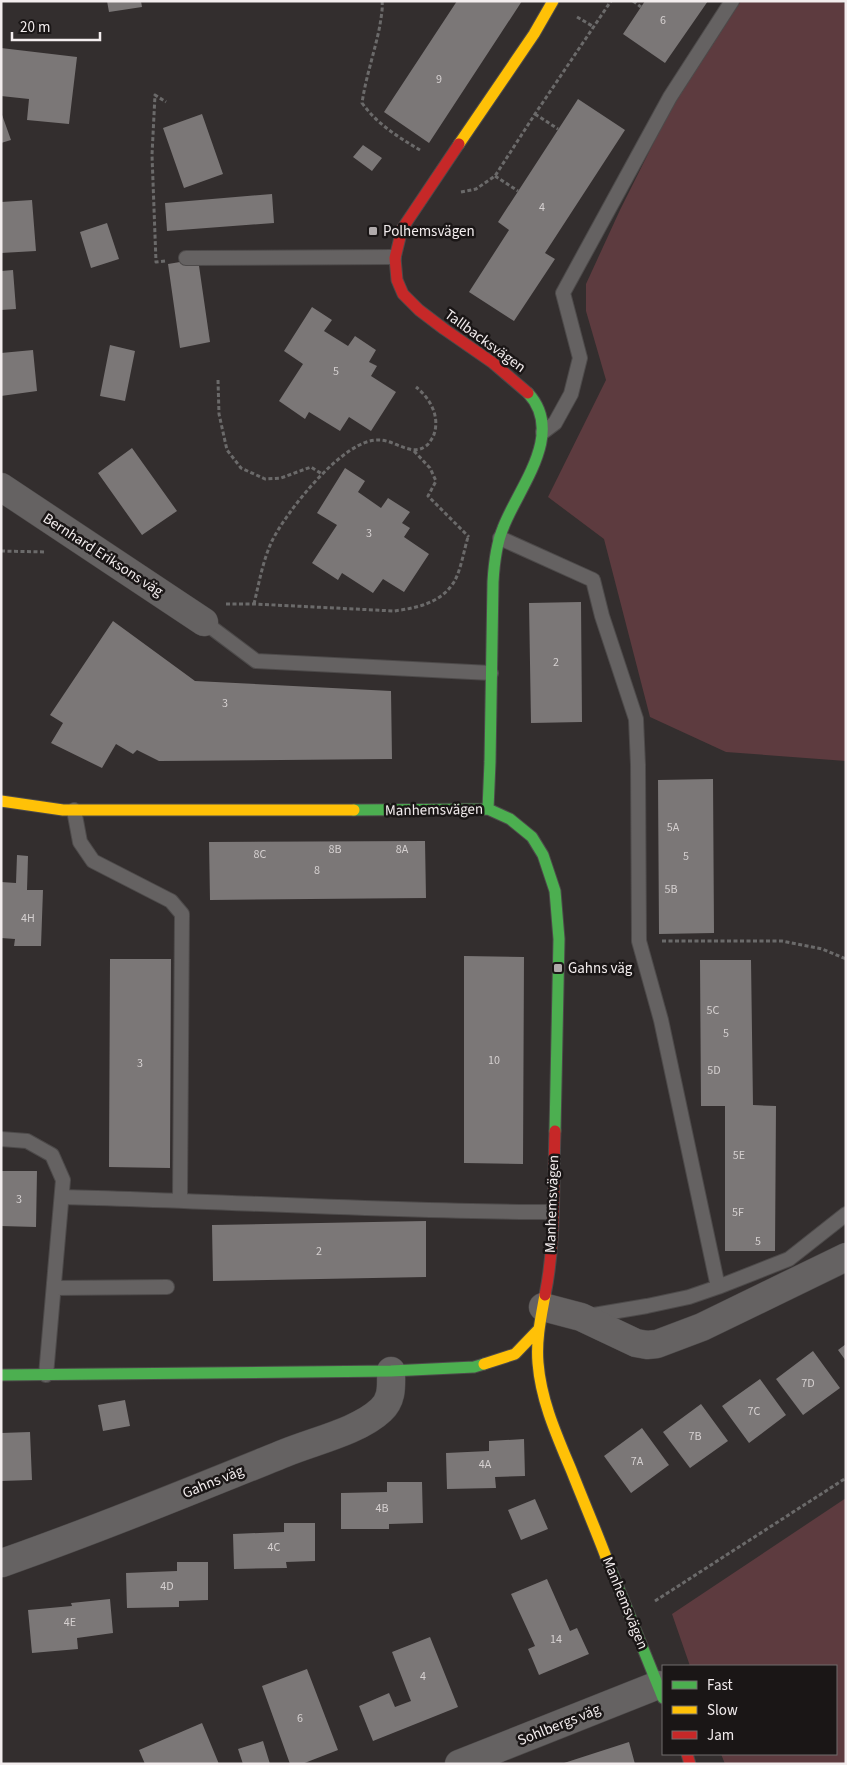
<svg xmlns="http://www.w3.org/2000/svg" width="847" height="1765" font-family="'Source Sans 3',sans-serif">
<rect width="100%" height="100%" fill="#332e2e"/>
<path fill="#5d3b3f" d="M741,1H839L846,4V761L726,752L650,717L604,539L548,497L606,380L586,311V284L620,210L672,106Z
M846,1498V1764H725L721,1754H836V1666H690L672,1614Z"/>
<path fill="#7b7777" d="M107,1H141L142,7L109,12Z
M457,1H522L429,143L384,112Z
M645,1H708L665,63L623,34Z
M1,48L77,57L69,124L27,120L29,99L1,96Z
M578,99L625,130L545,253L555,259L514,321L469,292L509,230L498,222Z
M1,112L11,140L1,143Z
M202,114L223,174L184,188L163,128Z
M363,145L382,158L372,171L353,157Z
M272,194L274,223L167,231L165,203Z
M32,200L36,251L1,253V202Z
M107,223L119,259L91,268L80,232Z
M198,259L210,342L180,348L168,264Z
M13,270L16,309L1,310V271Z
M312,307L332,320L324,331L348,346L355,336L376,350L369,362L377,366L371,376L396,392L371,431L349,417L340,431L309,412L305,419L279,401L303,364L284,351Z
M110,345L135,351L125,401L100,396Z
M33,350L37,391L1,396V353Z
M132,448L177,511L142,535L98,473Z
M345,468L365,481L358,492L381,508L388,498L410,512L402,523L410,528L404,537L429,554L404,592L383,579L373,593L342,573L338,580L312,563L337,525L317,513Z
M581,602L582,722L531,723L529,603Z
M113,621L195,681L391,691L392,759L159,761L137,750L133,754L116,744L102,768L51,743L63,723L50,715Z
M713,779L714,933L659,934L658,780Z
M425,841L426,898L210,900L209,842Z
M17,855L28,856L27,890H43L41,946H14L15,939L1,938V882L16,883Z
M464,956L524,957L523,1164L464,1163Z
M110,959H171L170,1168L109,1167Z
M700,960H751L753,1105L776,1106L775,1251H725V1106H701Z
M1,1171H37L36,1227L1,1226Z
M426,1221V1277L213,1281L212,1225Z
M846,1344V1361L838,1350Z
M813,1351L840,1388L803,1415L776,1379Z
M760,1379L786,1415L749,1443L722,1406Z
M125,1400L130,1426L103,1431L98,1405Z
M701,1404L728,1441L690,1468L663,1432Z
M642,1428L669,1465L631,1493L604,1456Z
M30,1432L32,1480L1,1481V1433Z
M524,1439L525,1476L495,1477L496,1488L447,1489L446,1453L489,1451V1441Z
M387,1482H422L423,1523L389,1524V1529H341V1493L387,1492Z
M535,1499L548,1529L521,1540L508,1510Z
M284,1523H315V1561L286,1562L287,1568L234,1569L233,1534L284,1532Z
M177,1562H208V1600L179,1601V1607L127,1608L126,1573L177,1571Z
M547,1579L570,1631L577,1628L589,1654L539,1675L528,1649L535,1646L511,1594Z
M110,1599L113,1633L77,1638L78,1649L32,1653L28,1610L72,1606L71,1603Z
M430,1637L458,1707L373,1741L359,1706L389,1693L395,1707L411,1701L392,1652Z
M307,1669L338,1750L302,1764H290L262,1686Z
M202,1723L219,1764H145L139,1750Z
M263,1741L270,1764H243L238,1749Z
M629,1742L635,1764H564V1763Z"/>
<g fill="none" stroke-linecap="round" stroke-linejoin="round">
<defs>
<path id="lane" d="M186,258L394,257
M543,432L555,423L571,394L580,358L563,293L670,97L732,1
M500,538L593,580L602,616L636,719L638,765L639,941L661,1020L718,1287
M204,622L256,661L491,673
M74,810L80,842L93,861L171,901L182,914L180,1200
M1,1139L27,1141L52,1155L63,1180L46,1375
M62,1197C225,1201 389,1212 552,1212
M54,1288L167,1287
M588,1316L647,1306L689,1297L718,1287L789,1259L846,1214"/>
<path id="street" d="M1,487L204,622
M543,1307L581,1317L636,1343L647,1345L657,1344L702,1327L846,1257
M2,1563C98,1529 191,1491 285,1453C314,1441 359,1431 381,1410C393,1399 391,1385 391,1371
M459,1764L658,1685"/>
<path id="fast" d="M488,809L490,762L493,582C494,564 496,545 503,528C518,488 566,434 528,393
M354,810L488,809L510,819L532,837L543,855L555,891L559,939L555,1131
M1,1375L391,1371L474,1367L484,1364
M606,1557L663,1698"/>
<path id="slow" d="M459,144L534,34L553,1
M1,801L63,810H354
M545,1295C541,1317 536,1339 538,1363C541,1401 557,1436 572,1472C583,1500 595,1528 606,1557
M484,1364L515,1354L538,1330"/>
<path id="jam" d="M459,144L402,229L395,258L397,280L403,294L419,310L444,329L493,363L528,393
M545,1295C556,1241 553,1185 555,1131
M687,1754L690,1764"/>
</defs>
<use href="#lane" stroke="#4d4a4a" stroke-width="16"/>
<use href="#street" stroke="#4d4a4a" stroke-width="29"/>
<use href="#fast" stroke="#4d4a4a" stroke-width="13"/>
<use href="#slow" stroke="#4d4a4a" stroke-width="13"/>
<use href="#jam" stroke="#4d4a4a" stroke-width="13"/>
<path stroke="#6b6a6a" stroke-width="3" stroke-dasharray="4 2.5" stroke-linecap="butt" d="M382,1C383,9 381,17 380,25C375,51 366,76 362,103C377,124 398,137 420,150
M633,1L641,7
M577,17L594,27
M535,114L558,129
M495,176L518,191
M461,192L476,189L495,176L535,114L611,1
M165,261L156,262L152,155L155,95L166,102
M218,380L219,414L227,450L241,468L265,479L281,478L311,467L322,474
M414,451L430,468L436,481L428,496L469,537
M1,551L46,552
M226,604H254L394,611C417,608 441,603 454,582C461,570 464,550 468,537
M254,604C259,583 263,560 272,541C286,512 344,438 379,440C395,440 411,457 426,446C429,444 431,440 433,437C441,418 431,399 416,387
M662,941H782L822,949L846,959
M655,1601L846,1478"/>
<use href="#lane" stroke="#656262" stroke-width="14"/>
<use href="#street" stroke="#656262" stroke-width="28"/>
<use href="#fast" stroke="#4caf50" stroke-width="11"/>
<use href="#slow" stroke="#ffc107" stroke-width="11"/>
<use href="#jam" stroke="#c62828" stroke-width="11"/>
</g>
<g fill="#b0aaab" stroke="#1a1616" stroke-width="2">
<rect x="368" y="226" width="10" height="10" rx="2.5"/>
<rect x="553" y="963" width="10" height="10" rx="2.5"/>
</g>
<g text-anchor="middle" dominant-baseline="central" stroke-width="5" stroke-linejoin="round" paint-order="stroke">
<g font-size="12" fill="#d5d0d0">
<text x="663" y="20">6</text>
<text x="439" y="79">9</text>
<text x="542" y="207">4</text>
<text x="336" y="371">5</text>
<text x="369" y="533">3</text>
<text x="556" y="662">2</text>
<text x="225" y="703">3</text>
<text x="673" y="827">5A</text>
<text x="335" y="849">8B</text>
<text x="402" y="849">8A</text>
<text x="260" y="854">8C</text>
<text x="686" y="856">5</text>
<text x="317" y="870">8</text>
<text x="671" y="889">5B</text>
<text x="28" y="918">4H</text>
<text x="713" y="1010">5C</text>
<text x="726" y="1033">5</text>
<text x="494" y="1060">10</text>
<text x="140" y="1063">3</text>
<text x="714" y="1070">5D</text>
<text x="739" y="1155">5E</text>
<text x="19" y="1199">3</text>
<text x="738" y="1212">5F</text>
<text x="758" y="1241">5</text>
<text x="319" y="1251">2</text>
<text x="808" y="1383">7D</text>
<text x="754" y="1411">7C</text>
<text x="695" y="1436">7B</text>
<text x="637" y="1461">7A</text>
<text x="485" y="1464">4A</text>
<text x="382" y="1508">4B</text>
<text x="274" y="1547">4C</text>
<text x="167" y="1586">4D</text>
<text x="70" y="1622">4E</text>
<text x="556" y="1639">14</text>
<text x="423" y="1676">4</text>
<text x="300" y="1718">6</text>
</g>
<g font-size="15" fill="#f3edee" stroke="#1a1616" text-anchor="start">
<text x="383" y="231">Polhemsvägen</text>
<text x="568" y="968">Gahns väg</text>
</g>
<g font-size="15" fill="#f3edee" stroke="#1a1616">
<text transform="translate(485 341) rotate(36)">Tallbacksvägen</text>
<text transform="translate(103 555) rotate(33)">Bernhard Eriksons väg</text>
<text transform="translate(434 810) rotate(-1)">Manhemsvägen</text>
<text transform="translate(552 1204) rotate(-88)">Manhemsvägen</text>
<text transform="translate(213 1482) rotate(-22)">Gahns väg</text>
<text transform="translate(625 1603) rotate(68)">Manhemsvägen</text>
<text transform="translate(559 1725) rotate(-22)">Sohlbergs väg</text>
</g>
</g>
<rect width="847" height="1765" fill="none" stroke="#f3edee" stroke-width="5"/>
<rect x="662" y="1665" width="175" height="90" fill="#1a1616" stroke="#716c6c"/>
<rect x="672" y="1681" width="25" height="8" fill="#4caf50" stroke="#716c6c"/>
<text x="707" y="1690" font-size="15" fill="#f3edee">Fast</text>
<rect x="672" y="1706" width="25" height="8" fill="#ffc107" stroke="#716c6c"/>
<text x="707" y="1715" font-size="15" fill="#f3edee">Slow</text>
<rect x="672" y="1731" width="25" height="8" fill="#c62828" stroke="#716c6c"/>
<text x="707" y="1740" font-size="15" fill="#f3edee">Jam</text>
<path d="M12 32v8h88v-8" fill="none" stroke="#f3edee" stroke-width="2.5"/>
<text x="20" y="32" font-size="15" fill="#f3edee" stroke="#1a1616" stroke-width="4" paint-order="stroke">20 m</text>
</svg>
